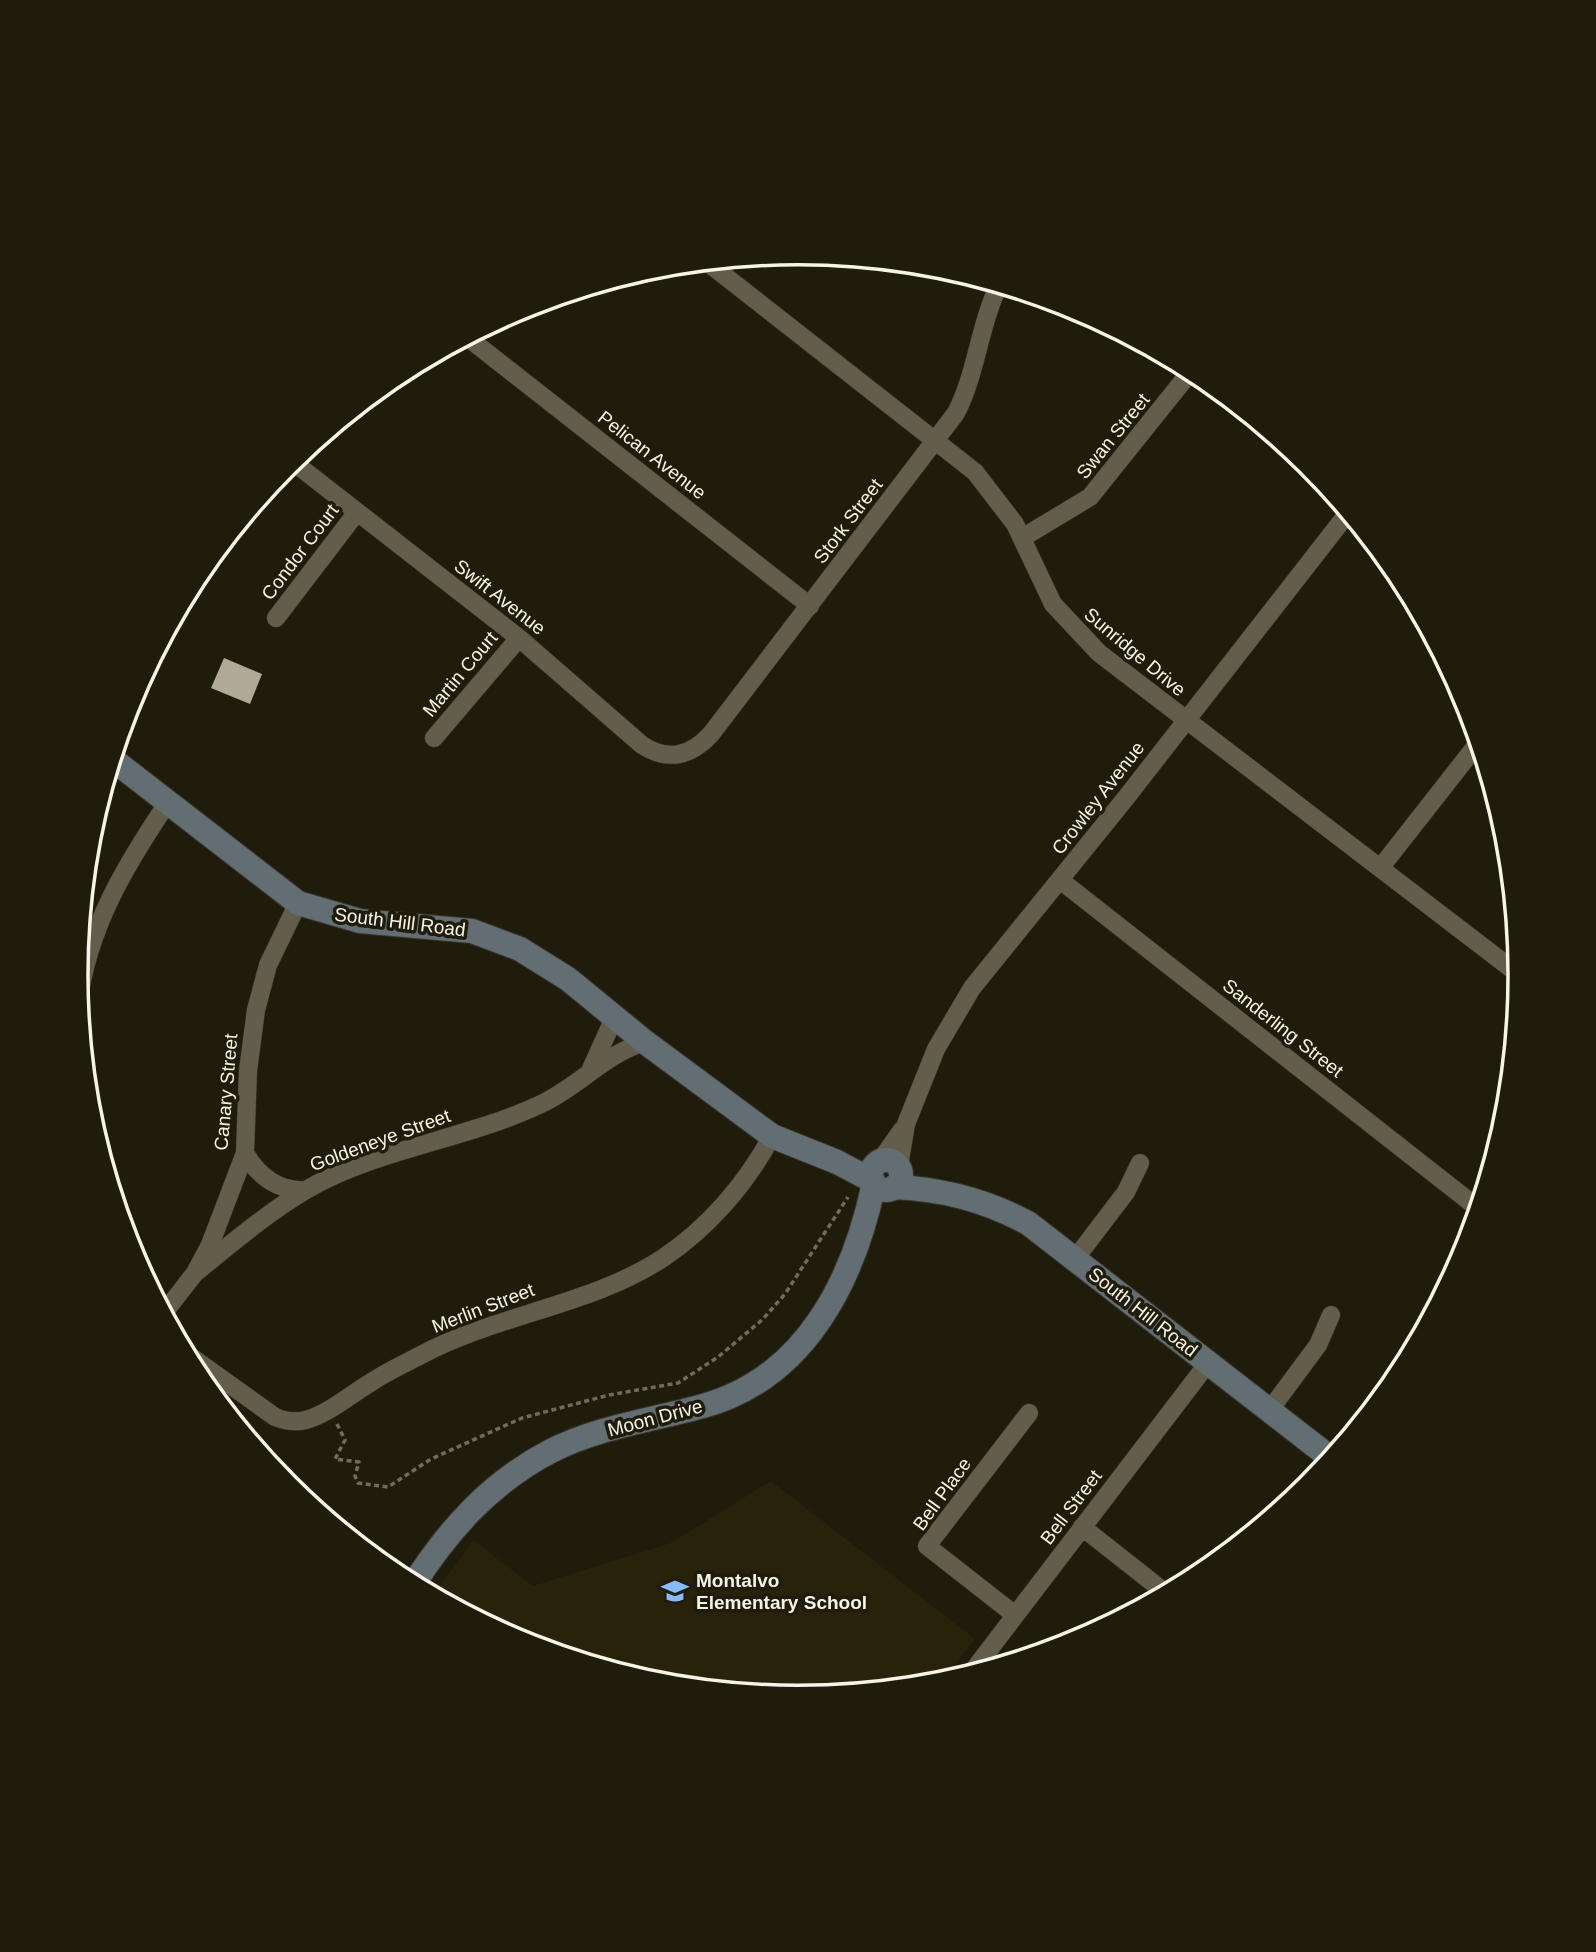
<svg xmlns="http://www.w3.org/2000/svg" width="1596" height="1952" font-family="Helvetica,sans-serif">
<rect width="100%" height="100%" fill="#201c0c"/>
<path fill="#29220b" d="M771,1481L975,1639L940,1684L798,1699L657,1685L521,1644L433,1596L473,1540L533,1586L671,1543Z"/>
<path fill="#afa996" d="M224,658L262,674L250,704L211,688Z"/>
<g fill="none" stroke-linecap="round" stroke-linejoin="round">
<defs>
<path id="street" d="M707,262L975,472L1015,524L1053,604L1099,653L1521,976
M467,337L810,606
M292,461L519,638L642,745C668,762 691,756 711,734L956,413C977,372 979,326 999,285
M1022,538L1090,497L1191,371
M276,618L357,512
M434,738L519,638
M1381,867L1479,742
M1060,880L1479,1209
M78,1004C88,927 125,866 168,802
M591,1069L610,1027L612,1016
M245,1153C258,1176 279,1192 306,1190
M880,1161L902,1130
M899,1166L906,1124L936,1049L972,988L1125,799L1348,513
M1075,1259L1126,1192L1140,1163
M195,1273C231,1244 267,1213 306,1190C375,1149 468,1139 541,1104C578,1087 605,1054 645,1042
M163,1314L195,1273L210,1245L245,1153L248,1071L256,1010L268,965L298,903
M183,1351L275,1417C285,1421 295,1423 306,1420C328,1414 350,1395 370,1383C386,1372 404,1364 421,1355C498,1314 592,1305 663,1258C708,1228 746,1184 772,1136
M1269,1411L1318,1345L1331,1315
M1082,1527L1167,1594
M1015,1615L927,1546L1029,1413
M969,1676L1208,1363"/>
<path id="secondary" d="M112,759L298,903L360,921L472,931L520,949L568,979L645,1042L772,1136L837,1162L873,1181
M871 1175a15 15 0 1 1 30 0a15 15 0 1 1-30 0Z
M894,1187C943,1189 985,1200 1028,1223L1332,1459
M413,1585C449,1529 491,1482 551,1451C598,1427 653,1420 703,1406C806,1378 854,1279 874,1183"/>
</defs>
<use href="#street" stroke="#39352f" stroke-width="19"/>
<use href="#secondary" stroke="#39352f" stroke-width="26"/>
<path stroke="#6f6c5e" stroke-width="3.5" stroke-dasharray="5 3.5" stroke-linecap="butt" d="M337,1424L345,1440L335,1459L359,1462L355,1476L358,1483L388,1487L431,1459L522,1418L609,1395L678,1383L718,1357L762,1320L785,1294L848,1197"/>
<use href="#street" stroke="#635d4c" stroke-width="18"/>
<use href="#secondary" stroke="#636e73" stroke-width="24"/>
</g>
<defs>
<symbol id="school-bare" viewBox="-9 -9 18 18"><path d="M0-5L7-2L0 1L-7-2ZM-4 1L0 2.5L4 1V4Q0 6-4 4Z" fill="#87bbfb" stroke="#201c0c" stroke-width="2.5" paint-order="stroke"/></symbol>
</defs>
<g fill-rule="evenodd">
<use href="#school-bare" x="656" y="1572" width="38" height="38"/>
</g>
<g text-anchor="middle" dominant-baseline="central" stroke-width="7" stroke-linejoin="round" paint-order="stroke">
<g font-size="19" fill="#f6f3e9" stroke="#201c0c">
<text transform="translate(1113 436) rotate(-51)">Swan Street</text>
<text transform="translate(652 455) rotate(38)">Pelican Avenue</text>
<text transform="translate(848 521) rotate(-53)">Stork Street</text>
<text transform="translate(300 552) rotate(-53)">Condor Court</text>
<text transform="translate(500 597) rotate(38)">Swift Avenue</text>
<text transform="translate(1135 652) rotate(40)">Sunridge Drive</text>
<text transform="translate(460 674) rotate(-50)">Martin Court</text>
<text transform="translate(1098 798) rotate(-52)">Crowley Avenue</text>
<text transform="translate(400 922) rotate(7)">South Hill Road</text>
<text transform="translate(1283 1028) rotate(38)">Sanderling Street</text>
<text transform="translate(226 1092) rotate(-85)">Canary Street</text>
<text transform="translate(380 1140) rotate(-20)">Goldeneye Street</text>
<text transform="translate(483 1308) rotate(-21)">Merlin Street</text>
<text transform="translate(1143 1312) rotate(38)">South Hill Road</text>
<text transform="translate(655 1418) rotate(-15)">Moon Drive</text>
<text transform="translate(942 1494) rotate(-54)">Bell Place</text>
<text transform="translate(1071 1507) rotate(-53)">Bell Street</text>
</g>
<g font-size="19" font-weight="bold" fill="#f6f3e9" stroke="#201c0c" text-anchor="start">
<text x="696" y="1580">Montalvo<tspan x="696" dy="22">Elementary School</tspan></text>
</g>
</g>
<path d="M0 0H1596V1952H0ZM88 975a710 710 0 1 1 1420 0a710 710 0 1 1-1420 0Z" fill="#201c0c" fill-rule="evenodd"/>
<path fill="none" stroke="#f6f3e9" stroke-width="3.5" d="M88 975a710 710 0 1 1 1420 0a710 710 0 1 1-1420 0Z"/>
</svg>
